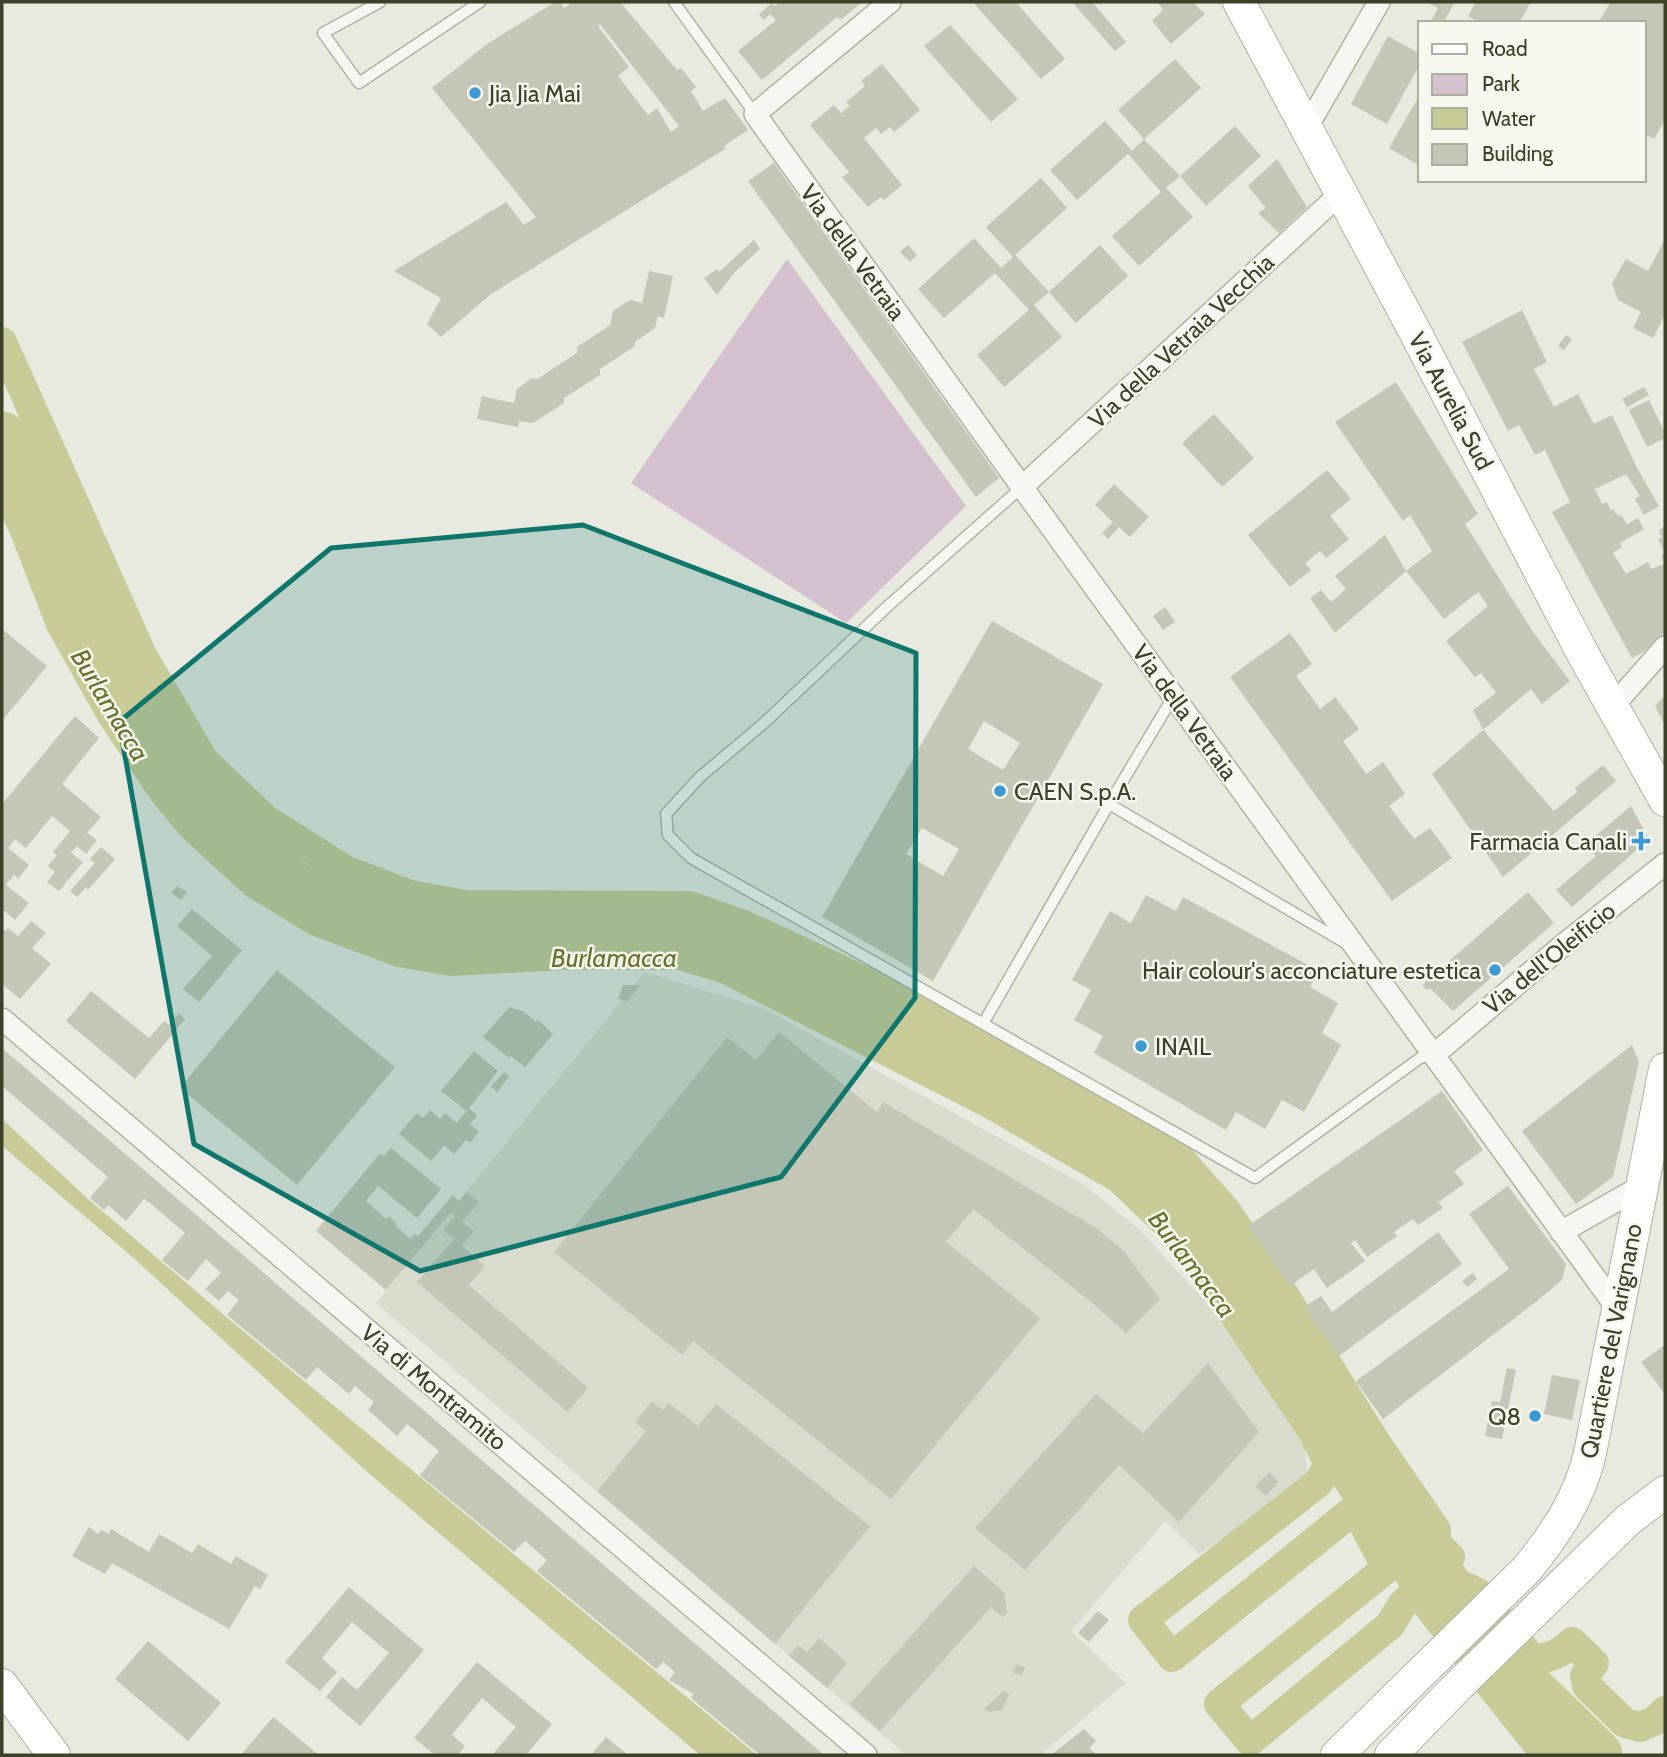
<svg xmlns="http://www.w3.org/2000/svg" width="1667" height="1757" font-family="Cabin,sans-serif">
<rect width="100%" height="100%" fill="#e8e9df"/>
<path fill="#d9dbcd" d="M645,972L767,1010L1083,1184L1140,1230L1204,1300L1304,1440L1307,1472L1287,1497L1199,1554L1165,1521L1071,1631L1126,1683L1040,1755H906L376,1303Z"/>
<path fill="#d4c0ce" d="M787,259L966,506L846,623L631,483Z"/>
<path fill="#c8cb98" d="M2,1119L87,1198L224,1315L757,1755H700L365,1470L128,1253L2,1146Z"/>
<g fill="none" stroke-linecap="round" stroke-linejoin="round">
<path stroke="#c8cb98" stroke-width="30" d="M2,342L142,655L204,761L266,820L345,870L410,895L465,905L689,906L744,925L929,1011L1135,1127L1181,1160L1226,1211L1284,1295L1374,1440L1436,1530L1435,1542L1450,1557L1444,1564L1457,1583L1478,1593L1533,1660C1548,1658 1561,1654 1572,1642L1594,1663L1585,1676L1587,1686L1625,1723L1640,1727L1656,1720L1665,1711
M2,482L24,528L61,624L112,715L163,791L194,828L254,883L316,921L399,952L451,961L561,955H680L726,969L989,1103L1119,1178L1170,1227L1208,1276L1312,1430L1329,1464L1318,1483L1143,1620L1172,1657L1351,1512L1362,1521L1387,1568L1219,1704L1250,1741L1390,1625L1402,1605L1416,1591L1546,1755"/>
<path stroke="#c8cb98" stroke-width="51" d="M2,437L114,686L152,749L189,799L223,833L292,885L329,905L364,919L404,929L463,936L685,938L759,968L1005,1091L1104,1146L1156,1180L1219,1261L1439,1601L1597,1755"/>
</g>
<path fill="#c4c6b6" fill-rule="evenodd" d="M555,2H560L564,8L573,2H620L677,70L681,68L696,87L691,91L703,111L725,98L748,130L724,146L725,149L491,294L441,337L427,324L441,298L394,271L506,202L524,225L536,217L432,88L487,44ZM600,24L679,126L671,132L657,108L648,115L618,76L629,67L598,26Z
M780,2H863L840,20L837,17L762,80L738,51L776,20L770,14L763,20L759,14L772,3L775,6Z
M976,2H1016L1065,59L1041,79L978,8L974,3Z
M1072,2H1097L1094,4L1126,42L1115,51Z
M1158,2H1193L1205,14L1171,44L1152,21L1163,10Z
M1427,2H1455L1443,23H1430L1438,8Z
M1476,2H1531L1519,23H1481L1468,16Z
M1611,2H1665V120L1654,139L1644,134V23H1598Z
M950,25L1018,99L991,122L924,46Z
M1388,36L1420,54V64L1387,124L1351,104Z
M1175,59L1201,88L1144,139L1118,110Z
M882,64L920,110L894,132L890,127L881,134L876,128L864,138L902,185L884,200L881,197L868,207L842,177L849,172L810,125L834,105L841,113L850,106L846,102L865,86L861,81Z
M1418,98L1420,100V166L1389,148Z
M1105,121L1132,151L1144,139L1180,176L1235,126L1261,156L1206,206L1180,176L1166,188L1193,217L1139,266L1112,236L1161,192L1128,154L1077,200L1050,170Z
M1277,159L1307,207L1279,233L1258,213L1266,208L1248,186Z
M774,163L999,478L976,497L748,181Z
M1041,178L1067,208L1015,255L1049,292L1034,305L1062,337L1004,387L977,355L1029,310L995,273L944,318L918,289L974,238L1001,268L1013,257L986,227Z
M1665,239V315L1653,338L1633,328L1641,312L1618,300L1612,283L1626,259L1648,271Z
M754,240L760,249L734,273L717,295L704,278L717,269L719,272Z
M908,245L917,255L910,262L900,252Z
M1100,245L1128,276L1076,323L1049,292Z
M649,271L673,276L664,318L658,316L655,328L635,342V346L600,369V375L564,398V403L533,423L519,421L518,427L477,419L482,396L514,403L517,389L532,378L537,379L577,353V347L610,325L613,311L630,300L642,303Z
M1522,310L1547,362L1534,369L1554,407L1578,394L1594,424L1612,415L1637,468L1659,506L1644,515L1635,499L1640,496L1626,474L1595,489L1602,504L1607,502L1611,511L1613,509L1618,516L1621,515L1627,524L1638,518L1644,529L1620,543L1622,547L1613,553L1626,574L1648,562L1651,569L1664,564L1661,555L1665,553L1658,539L1662,538L1659,530L1665,526V632L1643,652L1632,658L1552,512L1570,502L1545,450L1535,455L1519,425L1508,431L1462,342Z
M1566,335L1572,339L1564,350L1558,346Z
M1396,382L1478,514L1465,524L1533,632L1570,681L1542,704L1531,689L1483,730L1473,710L1496,693L1481,673L1475,677L1446,641L1488,606L1478,592L1444,619L1406,571L1432,551L1410,515L1403,521L1335,422Z
M1644,387L1649,395L1627,407L1622,399Z
M1649,400L1665,433V438L1647,447L1629,410Z
M1214,414L1254,458L1222,487L1182,443Z
M1327,470L1351,499L1330,516L1349,539L1326,558L1320,551L1305,563L1311,570L1290,587L1248,535Z
M1114,484L1149,517L1130,537L1119,527L1108,539L1102,533L1113,522L1095,505Z
M1385,535L1406,571L1335,633L1310,598L1321,590L1331,602L1346,589L1335,576Z
M1165,607L1175,622L1163,630L1153,616Z
M992,621L1103,684L933,981L822,917ZM984,721L1020,743L1003,770L968,749ZM922,828L959,849L943,876L906,854Z
M2,629L47,666L2,721Z
M1290,633L1312,664L1296,676L1320,709L1335,697L1359,729L1343,741L1366,774L1383,762L1405,794L1389,806L1414,839L1430,828L1452,858L1392,901L1230,677Z
M1665,695V725L1655,706Z
M75,716L99,738L62,784L101,817L87,833L97,840L86,854L77,846L71,853L83,862L59,891L47,882L55,872L48,866L57,855L53,852L70,831L52,816L26,848L15,839L8,848L29,865L18,879L14,875L6,885L29,903L15,920L2,909V804Z
M1483,730L1554,811L1577,792L1575,788L1603,765L1616,781L1503,877L1432,774Z
M1631,806L1649,839L1572,907L1556,890L1596,856L1586,844Z
M101,847L115,859L88,890L86,887L77,897L70,891L95,863L90,859Z
M177,886L187,892L181,900L171,893Z
M1528,892L1554,923L1453,1011L1430,988L1427,990L1422,985Z
M1146,895L1176,911L1183,897L1319,971L1310,987L1338,1003L1322,1033L1341,1045L1304,1112L1282,1100L1265,1129L1236,1112L1226,1130L1094,1053L1103,1036L1074,1020L1091,990L1072,980L1110,911L1131,923Z
M192,909L242,950L199,1002L183,989L212,956L177,926Z
M31,921L46,933L32,948L51,964L20,999L2,984V928L5,931L8,928L18,936Z
M277,970L395,1067L297,1185L180,1088Z
M623,985H640L628,1001L618,999Z
M91,991L149,1038L164,1021L169,1025L179,1013L185,1019L135,1079L66,1021Z
M509,1007L523,1011L536,1022L538,1020L553,1034L525,1067L511,1056L509,1058L483,1037Z
M779,1032L877,1112L883,1102L1096,1228L1123,1250L1160,1299L1126,1333L1090,1301L973,1209L946,1242L1040,1318L891,1499L693,1341L682,1355L554,1252L727,1037L756,1060Z
M1632,1045L1639,1062L1613,1177L1576,1204L1522,1131Z
M2,1048L720,1665L824,1755H760L691,1698L694,1694L669,1680L675,1672L663,1662L656,1669L537,1571L547,1560L525,1541L514,1552L420,1475L439,1451L407,1424L397,1436L368,1410L374,1402L355,1386L349,1394L317,1367L306,1380L279,1358L227,1315L239,1300L228,1291L219,1301L205,1289L221,1273L206,1259L188,1281L162,1260L185,1233L150,1203L144,1199L126,1221L108,1205L104,1210L90,1198L108,1177L2,1086Z
M474,1051L498,1071L469,1108L477,1115L470,1124L479,1132L470,1143L466,1140L454,1154L444,1145L431,1161L399,1134L417,1113L423,1118L430,1110L440,1119L445,1113L457,1123L466,1111L441,1091Z
M504,1072L509,1077L497,1092L491,1087Z
M1442,1091L1483,1150L1454,1171L1464,1184L1438,1202L1443,1208L1418,1225L1413,1219L1394,1232L1397,1236L1367,1257L1355,1240L1351,1243L1365,1261L1327,1288L1314,1269L1290,1286L1248,1226Z
M391,1148L441,1189L417,1218L378,1186L366,1201L386,1219L389,1216L397,1224L396,1226L410,1239L415,1234L418,1236L453,1195L459,1201L467,1192L479,1202L462,1222L474,1231L462,1246L485,1266L469,1285L588,1388L568,1412L417,1282L454,1239L443,1230L455,1216L451,1212L386,1290L316,1231L380,1153L384,1156Z
M1508,1186L1566,1264L1562,1280L1537,1301L1383,1419L1356,1381L1509,1269L1469,1214Z
M1438,1232L1462,1264L1339,1356L1304,1307L1321,1296L1332,1312Z
M1473,1273L1477,1279L1467,1287L1462,1281Z
M1665,1345V1394L1641,1362Z
M1208,1363L1259,1432L1179,1522L1119,1465L1025,1570L975,1528L1096,1394L1143,1433Z
M1507,1368L1516,1370L1502,1439L1485,1436L1492,1401L1500,1402Z
M1552,1375L1580,1380L1572,1420L1544,1414Z
M652,1401L663,1410L668,1403L698,1426L716,1404L870,1526L775,1644L597,1491L646,1431L635,1422Z
M1269,1472L1279,1482L1266,1496L1255,1486Z
M89,1527L98,1534L101,1530L109,1534L111,1529L149,1552L159,1534L192,1553L198,1544L231,1564L236,1556L268,1575L260,1589L255,1586L229,1629L112,1563L105,1574L72,1556Z
M974,1566L1004,1592L1007,1613L1003,1617L991,1607L880,1731L850,1704Z
M349,1587L424,1650L360,1726L326,1697L342,1677L357,1690L389,1653L352,1622L322,1658L337,1672L320,1691L285,1662Z
M1098,1611L1109,1620L1089,1642L1078,1633Z
M819,1638L847,1663L827,1688L789,1656L798,1645L807,1652Z
M148,1641L221,1703L188,1741L115,1679Z
M477,1662L552,1724L526,1755H492L516,1727L482,1698L452,1735L465,1746L458,1755H435L414,1738Z
M1017,1664L1025,1668L1021,1676L1013,1672Z
M1004,1691L1009,1695L1002,1710L988,1712L984,1709Z
M273,1717L319,1755H241Z
M1084,1729L1096,1741L1089,1748L1097,1755H1051Z
M606,1737L628,1755H591Z"/>
<g fill="none" stroke-linecap="round" stroke-linejoin="round">
<defs>
<path id="lane" d="M380,2L323,33L359,83L480,2
M674,2L755,114
M1022,487L889,605L764,723L700,777L666,814L668,835L691,858L1255,1178L1420,1058L1435,1054
M1109,804L1347,944
M984,1022L1109,804L1173,697"/>
<path id="street" d="M890,2L755,114L1006,465L1617,1308
M1306,129L1379,2
M1022,487L1340,194
M1613,706L1665,647
M2,1019L866,1755
M1435,1054L1562,946L1665,864
M1561,1232L1642,1186"/>
<path id="secondary" d="M1239,2L1414,330L1583,654L1665,800
M2,1685L54,1755
M1337,1755L1527,1569C1556,1533 1580,1498 1590,1453L1665,1069
M1391,1755L1458,1686L1628,1520L1665,1492"/>
</defs>
<use href="#lane" stroke="#b1b3a4" stroke-width="13"/>
<use href="#street" stroke="#b1b3a4" stroke-width="24"/>
<use href="#secondary" stroke="#b1b3a4" stroke-width="34"/>
<use href="#lane" stroke="#f6f7f2" stroke-width="10"/>
<use href="#street" stroke="#f6f7f2" stroke-width="21"/>
<use href="#secondary" stroke="#fff" stroke-width="32"/>
</g>
<path fill="#0f766e" fill-opacity="0.2" stroke="#0f766e" stroke-width="5" stroke-linejoin="round" d="M583,525L916,653L915,998L781,1177L420,1271L194,1144L119,722L331,548Z"/>
<g fill="#3e9ad4" stroke="#f6f7ef" stroke-width="2.5">
<circle cx="475" cy="93" r="7"/>
<circle cx="1000" cy="791" r="7"/>
<path d="M1637.5 830.5h7v7h7v7h-7v7h-7v-7h-7v-7h7z"/>
<circle cx="1495" cy="970" r="7"/>
<circle cx="1141" cy="1046" r="7"/>
<circle cx="1535" cy="1416" r="7"/>
</g>
<g text-anchor="middle" dominant-baseline="central" stroke-width="5" stroke-linejoin="round" paint-order="stroke">
<g font-size="24" fill="#3d4127" stroke="#f6f7ef" text-anchor="start">
<text x="489" y="93">Jia Jia Mai</text>
<text x="1014" y="791">CAEN S.p.A.</text>
<text x="1627" y="841" text-anchor="end">Farmacia Canali</text>
<text x="1481" y="970" text-anchor="end">Hair colour's acconciature estetica</text>
<text x="1155" y="1046">INAIL</text>
<text x="1521" y="1416" text-anchor="end">Q8</text>
</g>
<g font-size="24" fill="#3d4127" stroke="#f6f7ef">
<text transform="translate(853 252) rotate(54)">Via della Vetraia</text>
<text transform="translate(1181 341) rotate(-43)">Via della Vetraia Vecchia</text>
<text transform="translate(1451 401) rotate(62)">Via Aurelia Sud</text>
<text transform="translate(1185 712) rotate(54)">Via della Vetraia</text>
<text transform="translate(1549 958) rotate(-39)">Via dell'Oleificio</text>
<text transform="translate(1611 1341) rotate(-79)">Quartiere del Varignano</text>
<text transform="translate(434 1387) rotate(40)">Via di Montramito</text>
</g>
<g font-size="26" font-style="italic" fill="#6b722e" stroke="#f6f7ef">
<text transform="translate(110 705) rotate(59)">Burlamacca</text>
<text x="614" y="958">Burlamacca</text>
<text transform="translate(1192 1264) rotate(53)">Burlamacca</text>
</g>
</g>
<rect width="1667" height="1757" fill="none" stroke="#3d4127" stroke-width="7"/>
<rect x="1418" y="21" width="228" height="161" fill="#f6f7ef" stroke="#acae9f" stroke-width="2"/>
<rect x="1432" y="44" width="35" height="10" fill="#ffffff" stroke="#acae9f" stroke-width="2"/>
<text x="1482" y="56" font-size="21" fill="#3d4127">Road</text>
<rect x="1432" y="74" width="35" height="21" fill="#d4c0ce" stroke="#acae9f" stroke-width="2"/>
<text x="1482" y="91" font-size="21" fill="#3d4127">Park</text>
<rect x="1432" y="108" width="35" height="21" fill="#c8cb98" stroke="#acae9f" stroke-width="2"/>
<text x="1482" y="126" font-size="21" fill="#3d4127">Water</text>
<rect x="1432" y="144" width="35" height="21" fill="#c4c6b6" stroke="#acae9f" stroke-width="2"/>
<text x="1482" y="161" font-size="21" fill="#3d4127">Building</text>
</svg>
